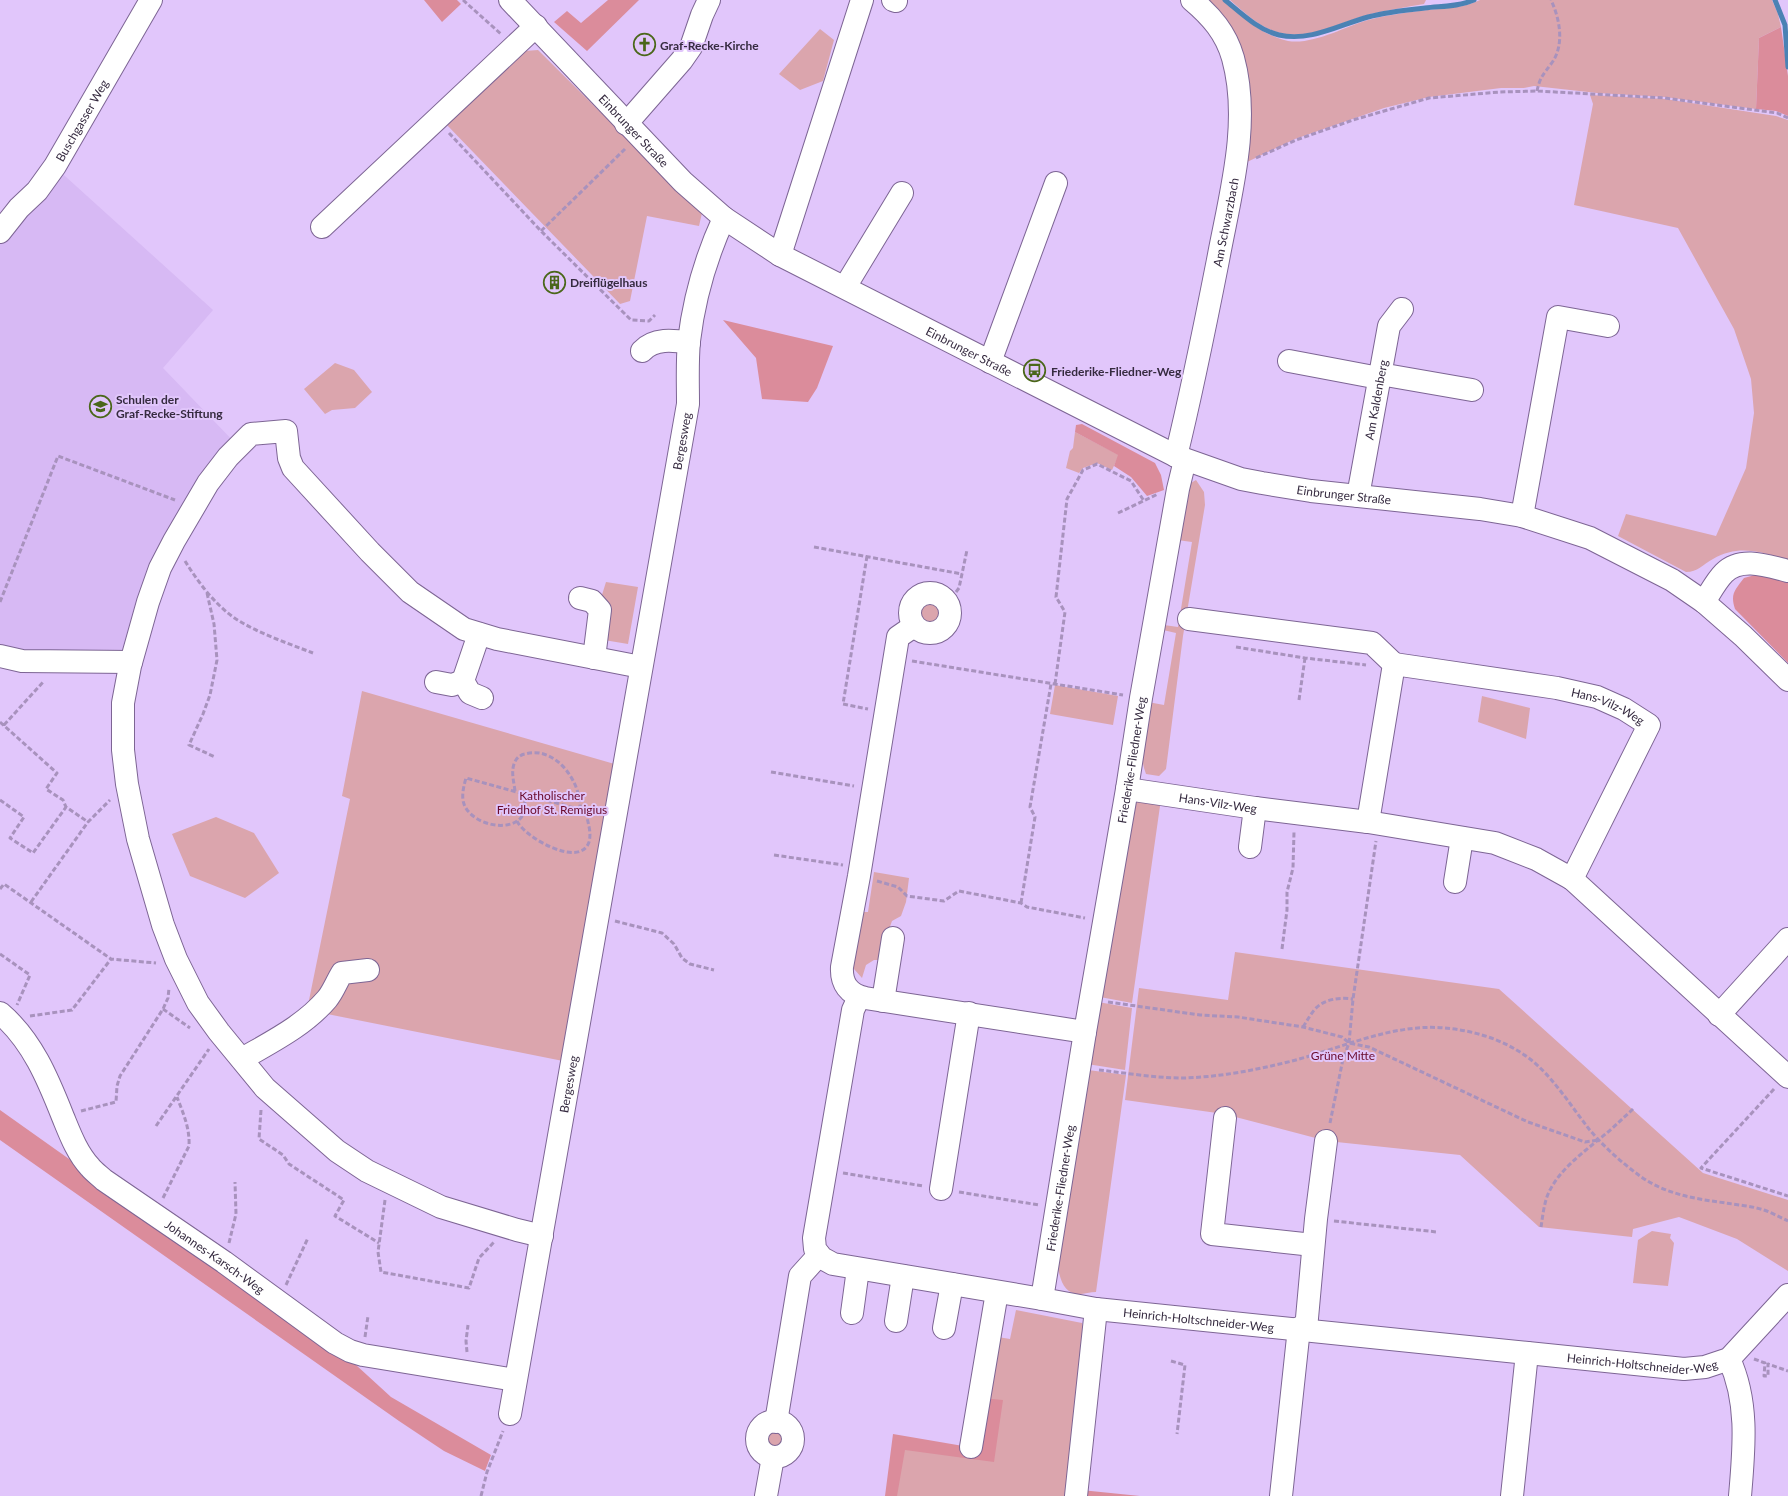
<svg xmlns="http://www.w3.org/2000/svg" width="1788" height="1496" font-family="Lato,sans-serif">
<rect width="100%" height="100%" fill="#e1c6fb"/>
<path fill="#d7b9f4" d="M55,167L213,310L163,368L237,445L207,482L129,661L0,658V243Z"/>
<path fill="#dba5ad" d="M1199,0H1225C1244,18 1261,35 1288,41C1313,45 1344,27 1368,20C1387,15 1409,12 1428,10C1447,8 1463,8 1480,0H1772L1778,14L1781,27L1759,38L1756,109L1665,97L1597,93L1534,86L1524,88H1501L1429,97L1384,108L1295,139L1245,163L1241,83Z
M1230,0H1426L1424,4C1406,7 1388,10 1371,14C1341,21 1309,42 1277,32C1259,27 1244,12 1230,0Z
M820,29L834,40L823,81L800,90L779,74Z
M538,50L702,213L699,226L647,216L630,301L620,304L446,124L525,51Z
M1590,95L1665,99L1776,116L1788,120V560C1761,552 1739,544 1713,559C1702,565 1698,572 1686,572L1618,536L1626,514L1716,536L1746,468L1754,413L1751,379L1734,329L1678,228L1574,205L1593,104Z
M335,363L354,370L372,392L355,408L332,410L325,414L304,389Z
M1075,432L1119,455L1112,470L1097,463L1083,468L1079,473L1066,468L1070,451L1073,448Z
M1196,480L1204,492L1205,505L1183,636L1166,769L1159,776L1146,774C1137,751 1144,726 1148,702L1164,705L1176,633L1163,630L1164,625L1178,627L1192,542L1177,540L1189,484Z
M606,582L638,587L628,644L604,640L601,598Z
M917 614a12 12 0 1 1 24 0a12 12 0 1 1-24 0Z
M1055,685L1118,696L1113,725L1050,714Z
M362,691L618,765L563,1061L307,1010L350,799L342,796Z
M1482,696L1530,708L1526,739L1478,722Z
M1144,798L1161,799L1132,1003L1100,997L1136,803Z
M216,817L254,833L279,873L245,898L190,876L172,834Z
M874,872L909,878L906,902L901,916L892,921L878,960H874L866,965L862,978L854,969L853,964L862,912H868Z
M1235,952L1499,989L1703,1173L1788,1200V1271L1737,1239L1679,1217L1633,1229L1632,1237L1539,1227L1460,1155L1327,1141L1224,1114L1125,1100L1139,988L1228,1000Z
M1098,1002L1132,1008L1125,1070L1087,1064Z
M1088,1070L1126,1075L1096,1292C1090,1292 1082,1295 1076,1294C1059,1291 1058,1267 1056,1254Z
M1652,1231L1671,1234L1670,1238L1674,1243L1668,1286L1633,1283L1638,1240Z
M1016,1310L1082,1323L1087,1353L1071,1488L1098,1496H894L902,1446L990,1459L982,1398L992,1336L1010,1339Z
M767 1440a9 9 0 1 1 18 0a9 9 0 1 1-18 0Z"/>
<path fill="#db8c9b" d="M424,0H457L461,4L442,22Z
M608,0H639L587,51L554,22L567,11L581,23Z
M1781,27L1788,76V116L1776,111L1756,109L1759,38Z
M723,320L833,346L817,388L808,402L762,399L756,358Z
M1082,424L1155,463L1161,475L1164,490L1147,496L1131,477L1114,466L1118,455L1075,432L1076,425Z
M1762,573L1788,579V663L1735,609C1730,594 1735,590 1744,578Z
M0,1110L344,1354L391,1397L491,1455L485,1471L444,1451L399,1421L0,1140Z
M982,1398L1003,1400L994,1462L905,1450L897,1496H885L893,1434L969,1447Z
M1081,1490L1140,1496H1080Z"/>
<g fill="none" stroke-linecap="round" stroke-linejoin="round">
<path stroke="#4b82b4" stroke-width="5" d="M1225,0C1241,13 1258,30 1279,35C1310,42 1339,25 1368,17C1386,12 1406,10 1425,8C1441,6 1458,7 1474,0
M1775,0L1785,25L1788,67"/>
<defs>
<g id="minor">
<path id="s1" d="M510,0L683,182L724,218L780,255L1176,456L1241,479L1262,483L1311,491L1480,509L1522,516L1590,538L1672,580L1704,602L1743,636L1788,680"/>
<path d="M893,0L896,1"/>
<path d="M626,124L682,60L691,47L702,15L709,0"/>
<path d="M322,227L536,26"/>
<path id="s2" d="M0,232L19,208L37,191L55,166L151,0"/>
<path d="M780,255L862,0"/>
<path d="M845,287L902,193"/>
<path d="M642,351C654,338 673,340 689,343"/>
<path d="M1289,361L1379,378"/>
<path d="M990,362L1056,183"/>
<path d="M1380,374L1472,390"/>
<path id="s3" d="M1176,456C1192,391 1205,326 1218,260C1230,195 1251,123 1233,58C1226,33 1211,16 1192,0"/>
<path id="s4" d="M1358,496L1389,326L1402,309"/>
<path d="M1522,516L1558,317L1608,326"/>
<circle cx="930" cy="613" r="20"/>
<path d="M580,598L592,601L600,610L594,658"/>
<path d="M1704,602C1710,593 1716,581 1724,573C1741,556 1768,566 1788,571"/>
<path d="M1189,619L1372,643L1394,664L1368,822"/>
<path d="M914,626L898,637L859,876L842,967C841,984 849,994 865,998L1085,1032"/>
<path d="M479,634L463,681L470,693L482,698"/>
<path d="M0,656L22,661L131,662"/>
<path id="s5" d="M1394,664L1557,688L1597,697L1624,709L1649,725L1572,879"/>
<path d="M436,682L452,685L463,681"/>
<path id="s6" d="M1127,789L1255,808L1368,822L1495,843L1536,859L1572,879L1788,1077"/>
<path d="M1250,847L1255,808"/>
<path d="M1455,882L1462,838"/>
<path id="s7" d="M859,997L853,1010L814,1238L815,1249L822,1258L833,1264L1042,1299L1085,1032L1127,789L1141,698L1178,489L1185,460"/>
<path d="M883,1001L893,938"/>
<path id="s8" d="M0,1013C32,1040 48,1079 63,1117C70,1134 77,1153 90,1167C94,1172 100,1176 104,1180L224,1262L335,1343L350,1351L363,1355L515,1380"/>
<path d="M1719,1015L1788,939"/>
<path d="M242,1059C271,1042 304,1026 327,999C333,992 337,981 342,973L368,970"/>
<path d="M1225,1118L1212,1234L1313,1245"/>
<path d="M941,1189L969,1013"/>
<path d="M542,1236L517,1230L441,1207L367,1171L337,1151L265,1088L219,1032L198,1003L176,959L163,925L138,839L127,784L123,750V703L130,666L148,602L160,568L174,541L208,483L228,457L251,434L286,431L289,458L293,468L370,552L410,592L464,629L497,639L641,667"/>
<path id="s9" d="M1042,1299L1096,1309L1684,1369L1705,1367L1729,1359L1788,1295"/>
<path d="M852,1313L858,1269"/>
<path d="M896,1321L903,1276"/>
<path d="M944,1328L952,1284"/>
<path d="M1306,1329L1316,1219L1326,1141"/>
<path d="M1729,1359C1749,1402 1744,1449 1740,1496"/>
<path id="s10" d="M510,1414L688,404C688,383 687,362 689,341C694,299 706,257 724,218"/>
<circle cx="775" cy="1439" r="18"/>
<path d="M776,1422L800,1276L819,1255"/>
<path d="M971,1447L997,1292"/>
<path d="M766,1496L773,1457"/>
<path d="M1076,1496L1096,1309"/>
<path d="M1281,1496L1299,1328"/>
<path d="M1512,1496L1527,1353"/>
</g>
</defs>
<use href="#minor" stroke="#7d6594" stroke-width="24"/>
<path stroke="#a892bd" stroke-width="3" stroke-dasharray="5 2.5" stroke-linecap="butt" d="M463,0L501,34
M1537,91C1540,77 1543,75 1551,64C1565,46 1560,19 1551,0
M449,133L541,231L631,320L649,321L655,315
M1256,158L1296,140L1353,120L1429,98L1500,92L1537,91L1665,98L1777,113L1788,118
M541,231L625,149
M1118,513L1158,494
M814,547L962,574
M867,556L843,704L868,709
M185,561C198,582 215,605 236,619C260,634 287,643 313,653
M207,593L214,624L217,660L210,695L203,714L189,745L215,757
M0,602L58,456L175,500
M947,604L959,588L967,550
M1236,647L1305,658L1366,665
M912,661L1123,695
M1055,684L1065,612L1056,597L1067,499L1083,470L1097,464L1131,481L1144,501
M1299,700L1305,658
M0,722L57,773L46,789L63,800L66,807L88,822
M4,725L44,681
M771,772L854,786
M515,791C514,782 511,773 514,764C516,758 520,755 525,754C556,745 582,783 580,810
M523,794C524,800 527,807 524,813C514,835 471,825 464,804C461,796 464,785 466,778L596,814
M0,800L24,817L10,838L33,853L66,807
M517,821C524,837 580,869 589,842C592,831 587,822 586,811
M774,855L843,865
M877,881L898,887L907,896L944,901L959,891L1021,903L1027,907L1085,918
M0,889L4,884L111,959L156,963
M31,902L88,822L110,800
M1021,903L1035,817L1030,807L1051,684
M615,921L662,933L674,944L682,958L690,964L714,970
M1282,949L1287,910V892L1293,868L1294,832
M0,954L30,975L17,1005
M1108,1002L1200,1015L1238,1017L1303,1027L1342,1037L1349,1043L1369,1047L1528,1122L1585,1142L1599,1140
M163,1009L190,1028
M30,1016L72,1010L111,959
M1303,1027C1307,1021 1310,1015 1315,1009C1324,999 1340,997 1353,999
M1099,1070C1126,1073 1155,1078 1183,1078C1220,1077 1256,1070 1292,1061C1342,1048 1393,1023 1445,1028C1476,1031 1505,1040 1530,1059C1553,1077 1571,1106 1589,1129C1603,1146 1622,1163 1640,1176C1665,1194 1695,1199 1726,1203C1738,1205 1752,1206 1764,1210C1772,1213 1780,1217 1788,1221
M1774,1089L1701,1168L1788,1196
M261,1110L259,1139L283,1155L289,1164L344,1200L335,1216L379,1243
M81,1111L116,1102L117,1086L120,1076L163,1009L168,998L169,988
M1330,1123L1343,1059L1349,1043L1353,999L1376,841
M156,1126L209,1049
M843,1173L923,1186
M959,1192L1039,1205
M163,1198L189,1146C190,1128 183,1113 177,1097
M385,1200L378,1252L381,1272L469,1288L479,1258L494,1242
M1334,1221L1437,1232
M1541,1227C1543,1215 1544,1201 1550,1190C1561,1169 1580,1155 1598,1140C1610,1131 1621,1120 1633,1109
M229,1243L236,1214L235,1182
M286,1285L308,1238
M365,1337L368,1316
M467,1352L466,1341L468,1325
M1754,1359L1765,1363L1764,1376H1768V1364L1788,1371
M1171,1361L1185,1365L1177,1434
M481,1496L487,1472L503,1431"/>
<use href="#minor" stroke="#fff" stroke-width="22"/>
</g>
<defs>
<symbol id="church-ring" viewBox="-11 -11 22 22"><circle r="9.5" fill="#e1c6fb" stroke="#4b671a" stroke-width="1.5"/><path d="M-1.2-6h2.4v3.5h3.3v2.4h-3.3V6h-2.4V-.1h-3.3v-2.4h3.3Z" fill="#4b671a"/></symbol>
<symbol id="building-ring" viewBox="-11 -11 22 22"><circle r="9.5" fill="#e1c6fb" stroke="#4b671a" stroke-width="1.5"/><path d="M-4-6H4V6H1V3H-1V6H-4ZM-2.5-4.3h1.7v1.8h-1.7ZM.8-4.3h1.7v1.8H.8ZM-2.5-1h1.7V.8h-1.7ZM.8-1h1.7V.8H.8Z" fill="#4b671a"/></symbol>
<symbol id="bus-ring" viewBox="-11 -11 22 22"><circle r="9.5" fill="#e1c6fb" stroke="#4b671a" stroke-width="1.5"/><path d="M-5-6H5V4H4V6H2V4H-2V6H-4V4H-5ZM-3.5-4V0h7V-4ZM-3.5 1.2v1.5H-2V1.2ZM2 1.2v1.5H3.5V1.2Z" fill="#4b671a"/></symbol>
<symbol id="school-ring" viewBox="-11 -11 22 22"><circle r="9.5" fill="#e1c6fb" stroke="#4b671a" stroke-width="1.5"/><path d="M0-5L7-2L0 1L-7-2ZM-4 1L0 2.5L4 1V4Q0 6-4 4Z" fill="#4b671a"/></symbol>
</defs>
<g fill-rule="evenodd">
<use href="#church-ring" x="632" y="32" width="25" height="25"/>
<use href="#building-ring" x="542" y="270" width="25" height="25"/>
<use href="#bus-ring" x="1022" y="358" width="25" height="25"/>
<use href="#school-ring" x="88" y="394" width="25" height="25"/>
</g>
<g text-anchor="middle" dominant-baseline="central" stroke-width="4" stroke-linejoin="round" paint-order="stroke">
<g font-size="12" font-weight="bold" fill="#362b40" stroke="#e1c6fb" text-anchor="start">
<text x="660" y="45">Graf-Recke-Kirche</text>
<text x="570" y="282">Dreiflügelhaus</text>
<text x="1051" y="371">Friederike-Fliedner-Weg</text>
<text x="116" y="399">Schulen der<tspan x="116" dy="14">Graf-Recke-Stiftung</tspan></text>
</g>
<g font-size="12" fill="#362b40" stroke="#e1c6fb">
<text stroke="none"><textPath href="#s2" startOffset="139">Buschgasser Weg</textPath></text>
<text stroke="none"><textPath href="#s1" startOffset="180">Einbrunger Straße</textPath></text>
<text stroke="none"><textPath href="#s3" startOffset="239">Am Schwarzbach</textPath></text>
<text stroke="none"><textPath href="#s1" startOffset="585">Einbrunger Straße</textPath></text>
<text stroke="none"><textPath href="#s4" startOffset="98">Am Kaldenberg</textPath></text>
<text stroke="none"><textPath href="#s10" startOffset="988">Bergesweg</textPath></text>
<text stroke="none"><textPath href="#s1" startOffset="990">Einbrunger Straße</textPath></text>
<text stroke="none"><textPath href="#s5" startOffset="219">Hans-Vilz-Weg</textPath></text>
<text stroke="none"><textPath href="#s7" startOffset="1039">Friederike-Fliedner-Weg</textPath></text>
<text stroke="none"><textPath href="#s6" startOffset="92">Hans-Vilz-Weg</textPath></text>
<text stroke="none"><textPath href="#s10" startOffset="335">Bergesweg</textPath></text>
<text stroke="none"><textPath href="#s7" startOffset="605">Friederike-Fliedner-Weg</textPath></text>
<text stroke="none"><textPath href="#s8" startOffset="334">Johannes-Karsch-Weg</textPath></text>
<text stroke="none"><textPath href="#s9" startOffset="158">Heinrich-Holtschneider-Weg</textPath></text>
<text stroke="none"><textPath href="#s9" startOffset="604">Heinrich-Holtschneider-Weg</textPath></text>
</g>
<g font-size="12" fill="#6a0b2c" stroke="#e1c6fb">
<text x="552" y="795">Katholischer<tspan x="552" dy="14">Friedhof St. Remigius</tspan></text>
<text x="1343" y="1055">Grüne Mitte</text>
</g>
</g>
</svg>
